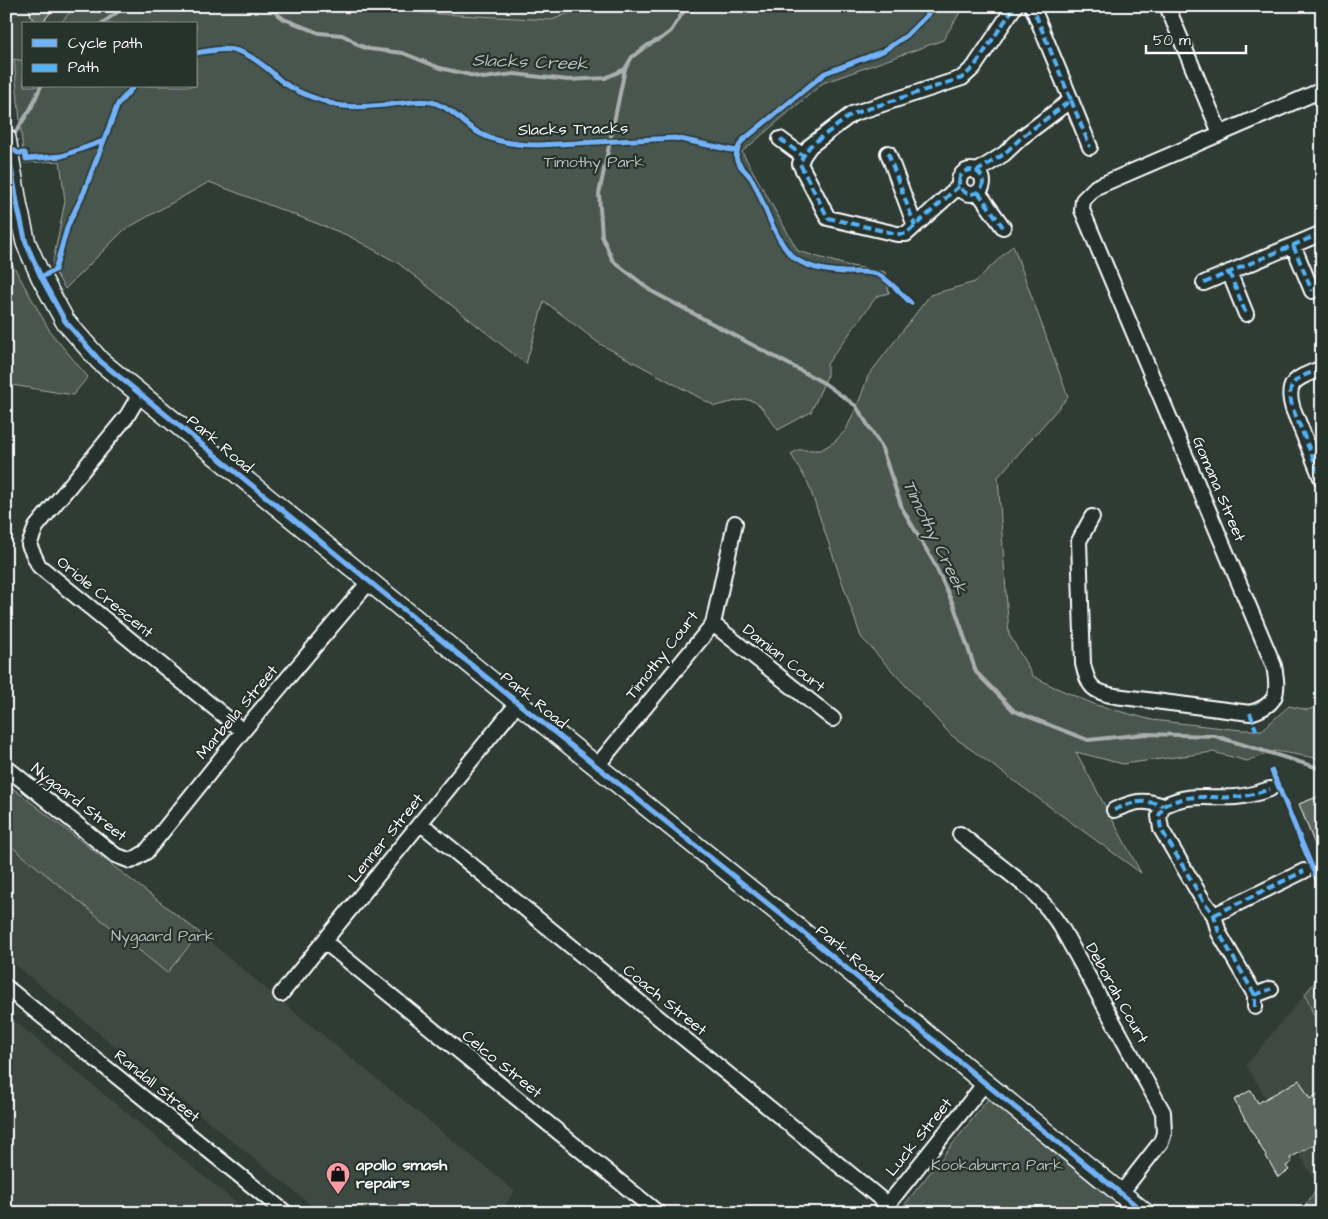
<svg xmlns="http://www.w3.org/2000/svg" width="1328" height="1219" font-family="'Architects Daughter',sans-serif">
<rect width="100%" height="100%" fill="#2f3b35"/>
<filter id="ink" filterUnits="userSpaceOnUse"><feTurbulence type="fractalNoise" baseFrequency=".02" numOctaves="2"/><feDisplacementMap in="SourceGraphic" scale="10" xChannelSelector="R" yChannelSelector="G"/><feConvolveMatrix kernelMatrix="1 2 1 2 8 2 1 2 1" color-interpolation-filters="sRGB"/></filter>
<g filter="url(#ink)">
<path fill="#3c4842" d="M7,6H75L60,24H24V61L14,59Z
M386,6H586L552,20L422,13Z
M6,842L167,973L200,933L264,987L515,1191L504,1207L511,1213H321L6,958Z
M1305,994L1322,1034V1183L1318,1186L1246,1065Z
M6,1020L16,1022L249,1213H6Z"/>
<path fill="#4a544f" stroke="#a4aaa7" d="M75,6H386L422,13L552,20L586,6H964L943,40L823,83L742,152L798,251L846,265L885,272L889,293L877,296L827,364V376L811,412L778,430C753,395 757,396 715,406L600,344L544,301L526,364L398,263L347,235L209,182L124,230L65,289L52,267L65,201L60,161L24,163L14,59L24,61V86H196V24H60Z
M1013,245L1068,397L998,477L1009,634L1033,676L1054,687L1096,705L1152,720L1241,730H1262L1289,706L1308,710L1322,704V759L1275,751L1247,761L1213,752L1123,764L1076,752L1141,873L951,735L861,637L808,483L791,454L798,450H821L834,442L846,430L861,396L868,376L930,295L975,282Z
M6,249L11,262L51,333L88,377L73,395L6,384Z
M6,783L200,933L167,973L6,842Z
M1322,973V1034L1305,994Z
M990,1097L1122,1203L1114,1213H898Z
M1322,1183V1213H1301L1318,1186Z"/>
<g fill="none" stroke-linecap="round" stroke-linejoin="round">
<path stroke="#a9afac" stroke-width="4" d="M267,6L284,19L319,33L342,35L350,39L358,45L369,49L403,53L440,68L483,78L514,74L568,80L605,78L625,69L632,57L648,45L662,38L671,31L687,6
M101,24L126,6
M625,69L599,194L602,236L613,261L653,292L824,383L856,406L881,446L902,508L933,561L954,606L976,672L1014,711L1088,740L1146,734L1215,736L1322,769
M12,138L31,108L41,86
M1318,1003L1322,1011"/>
</g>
<path fill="#5b6661" stroke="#fff" d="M29,6H56L41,24L31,17Z
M1322,795V859L1321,860L1299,804Z
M1299,1080L1310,1099L1318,1094L1322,1101V1140L1290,1158L1292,1162L1286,1166L1289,1170L1278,1177L1234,1100L1251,1090L1258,1103Z"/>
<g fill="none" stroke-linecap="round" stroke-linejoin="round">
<defs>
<path id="street" d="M1167,6L1220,133
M1071,100L1090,147
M780,139L803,156
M888,153L915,226
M959 182a12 12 0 1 1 24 0a12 12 0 1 1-24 0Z
M976,172L1004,154L1022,137L1071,100L1032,6
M959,186L906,234H897L828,218L800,164L803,156L810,146L852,114L962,78L974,67L1015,6
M978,192L1003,227
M1293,245L1312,291
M1229,272L1246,314
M1204,283L1322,233
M1322,368C1298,378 1284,380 1293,409L1322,480
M140,394L127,416L36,527L29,545L39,566L243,731
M1092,517L1079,541L1083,664C1088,686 1092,692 1115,696L1250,713C1278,705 1279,693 1274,666L1082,210L1083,200L1096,187L1322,90
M713,624L833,719
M6,767L115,855L131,861L146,852L243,731L369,582
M596,767L713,624L735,523
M1114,810C1133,802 1143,798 1163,806
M420,823L887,1204
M960,834L1032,891L1048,909L1061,927L1163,1112L1164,1133L1161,1142L1121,1193
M1214,915L1304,871
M325,942L658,1213
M6,987L286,1213
M281,994L518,703
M1255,995L1219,933L1214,915L1204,902L1161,829L1159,816L1163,806C1191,792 1207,799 1236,797C1248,796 1258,793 1270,789
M1255,1007V995L1271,989
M881,1213L985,1083
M1122,1213L1132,1202"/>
<path id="secondary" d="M6,138L18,208L26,243L41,277L65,321L100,361L518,703L787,919L985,1083L1145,1213"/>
</defs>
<use href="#street" stroke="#fff" stroke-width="18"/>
<use href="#secondary" stroke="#fff" stroke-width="22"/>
<use href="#street" stroke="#26332d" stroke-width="14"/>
<use href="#secondary" stroke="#26332d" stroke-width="19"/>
<path stroke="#52b3f8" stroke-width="4" stroke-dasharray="8 4" stroke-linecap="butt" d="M1071,100L1090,147
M780,139L803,156
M888,153L915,226
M959 182a12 12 0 1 1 24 0a12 12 0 1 1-24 0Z
M976,172L1004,154L1022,137L1071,100L1032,6
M959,186L906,234H897L828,218L800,164L803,156L810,146L852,114L962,78L974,67L1015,6
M978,192L1003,227
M1293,245L1312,291
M1229,272L1246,314
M1204,283L1322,233
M1322,368C1298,378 1284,380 1293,409L1322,480
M1250,713L1256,730
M1114,810C1133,802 1143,798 1163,806
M1214,915L1304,871
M1255,995L1219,933L1214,915L1204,902L1161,829L1159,816L1163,806C1191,792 1207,799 1236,797C1248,796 1258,793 1270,789
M1255,1007V995L1271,989"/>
<defs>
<path id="cycleway" d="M196,53C232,46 241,47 269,70C275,75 280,81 287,85C301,94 317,99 333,104C349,109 377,106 393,104C407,103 422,99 435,103C449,108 459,118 470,127C489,142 515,145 538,145L675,138L736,151
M6,138L18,208L26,243L41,277L65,321L100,361L518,703L787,919L985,1083L1145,1213
M6,145L18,153H25L26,159L62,156L103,141
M41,277L55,270L68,225L84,192L118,104L134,86
M911,303C902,295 889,280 879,275C867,270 857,273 845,272C824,271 798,267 786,249C771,229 765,205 754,183C745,165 727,165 742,141L825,73L883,51L906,36L936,6
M1272,771L1322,891"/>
</defs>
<use href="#cycleway" stroke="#26332d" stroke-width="8"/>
<use href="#cycleway" stroke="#73b2f8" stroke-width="5"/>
</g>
</g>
<defs>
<symbol id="shop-pin" viewBox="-11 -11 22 30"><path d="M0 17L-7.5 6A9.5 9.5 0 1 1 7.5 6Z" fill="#ff9aa2" stroke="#26332d"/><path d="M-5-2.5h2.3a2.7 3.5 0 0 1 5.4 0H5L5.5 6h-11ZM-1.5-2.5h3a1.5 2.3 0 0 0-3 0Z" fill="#111"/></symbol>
</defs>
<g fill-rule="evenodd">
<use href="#shop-pin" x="324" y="1160" width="28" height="38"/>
</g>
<g text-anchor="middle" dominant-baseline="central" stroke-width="4.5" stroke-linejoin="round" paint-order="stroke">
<g font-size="16" fill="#fff" stroke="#26332d">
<text transform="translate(573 129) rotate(-1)">Slacks Tracks</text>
<text transform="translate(220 444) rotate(40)">Park Road</text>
<text transform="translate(1219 489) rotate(67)">Gomana Street</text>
<text transform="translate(105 597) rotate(39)">Oriole Crescent</text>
<text transform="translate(662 655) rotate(-52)">Timothy Court</text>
<text transform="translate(784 658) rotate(38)">Damian Court</text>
<text transform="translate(534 700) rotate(39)">Park Road</text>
<text transform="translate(237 712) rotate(-50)">Marbella Street</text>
<text transform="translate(79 802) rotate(38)">Nygaard Street</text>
<text transform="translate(386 838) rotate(-51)">Lenner Street</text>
<text transform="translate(849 954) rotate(40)">Park Road</text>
<text transform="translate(1117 993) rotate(61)">Deborah Court</text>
<text transform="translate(665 1000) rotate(39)">Coach Street</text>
<text transform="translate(502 1064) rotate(39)">Celco Street</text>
<text transform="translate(157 1086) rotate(39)">Randall Street</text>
<text transform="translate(919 1137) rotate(-51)">Luck Street</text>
</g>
<g font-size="16" fill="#b7bbb9" stroke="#26332d">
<text x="594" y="162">Timothy Park</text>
<text x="163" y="936">Nygaard Park</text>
<text x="997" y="1165">Kookaburra Park</text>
</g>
<g font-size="16" font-weight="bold" fill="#fff" stroke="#26332d" text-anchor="start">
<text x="356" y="1165">apollo smash<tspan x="356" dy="18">repairs</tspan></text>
</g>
<g font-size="18" font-style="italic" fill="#b8bcba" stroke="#26332d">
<text transform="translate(530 62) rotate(2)">Slacks Creek</text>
<text transform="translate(935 537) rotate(64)">Timothy Creek</text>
</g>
</g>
<rect width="1328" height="1219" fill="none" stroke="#26332d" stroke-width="25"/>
<rect x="12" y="12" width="1303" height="1194" fill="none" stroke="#fff" stroke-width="2" filter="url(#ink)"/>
<rect x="22" y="22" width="175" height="65" fill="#26332d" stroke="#7d8581"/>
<rect x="32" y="39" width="25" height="8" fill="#73b2f8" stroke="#7d8581"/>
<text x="68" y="48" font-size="15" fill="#ffffff">Cycle path</text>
<rect x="32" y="64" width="25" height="8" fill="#52b3f8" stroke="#7d8581"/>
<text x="68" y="72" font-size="15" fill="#ffffff">Path</text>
<path d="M1146 45v8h100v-8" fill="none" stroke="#ffffff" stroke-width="2.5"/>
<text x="1153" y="45" font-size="15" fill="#ffffff" stroke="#26332d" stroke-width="4" paint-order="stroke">50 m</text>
</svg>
